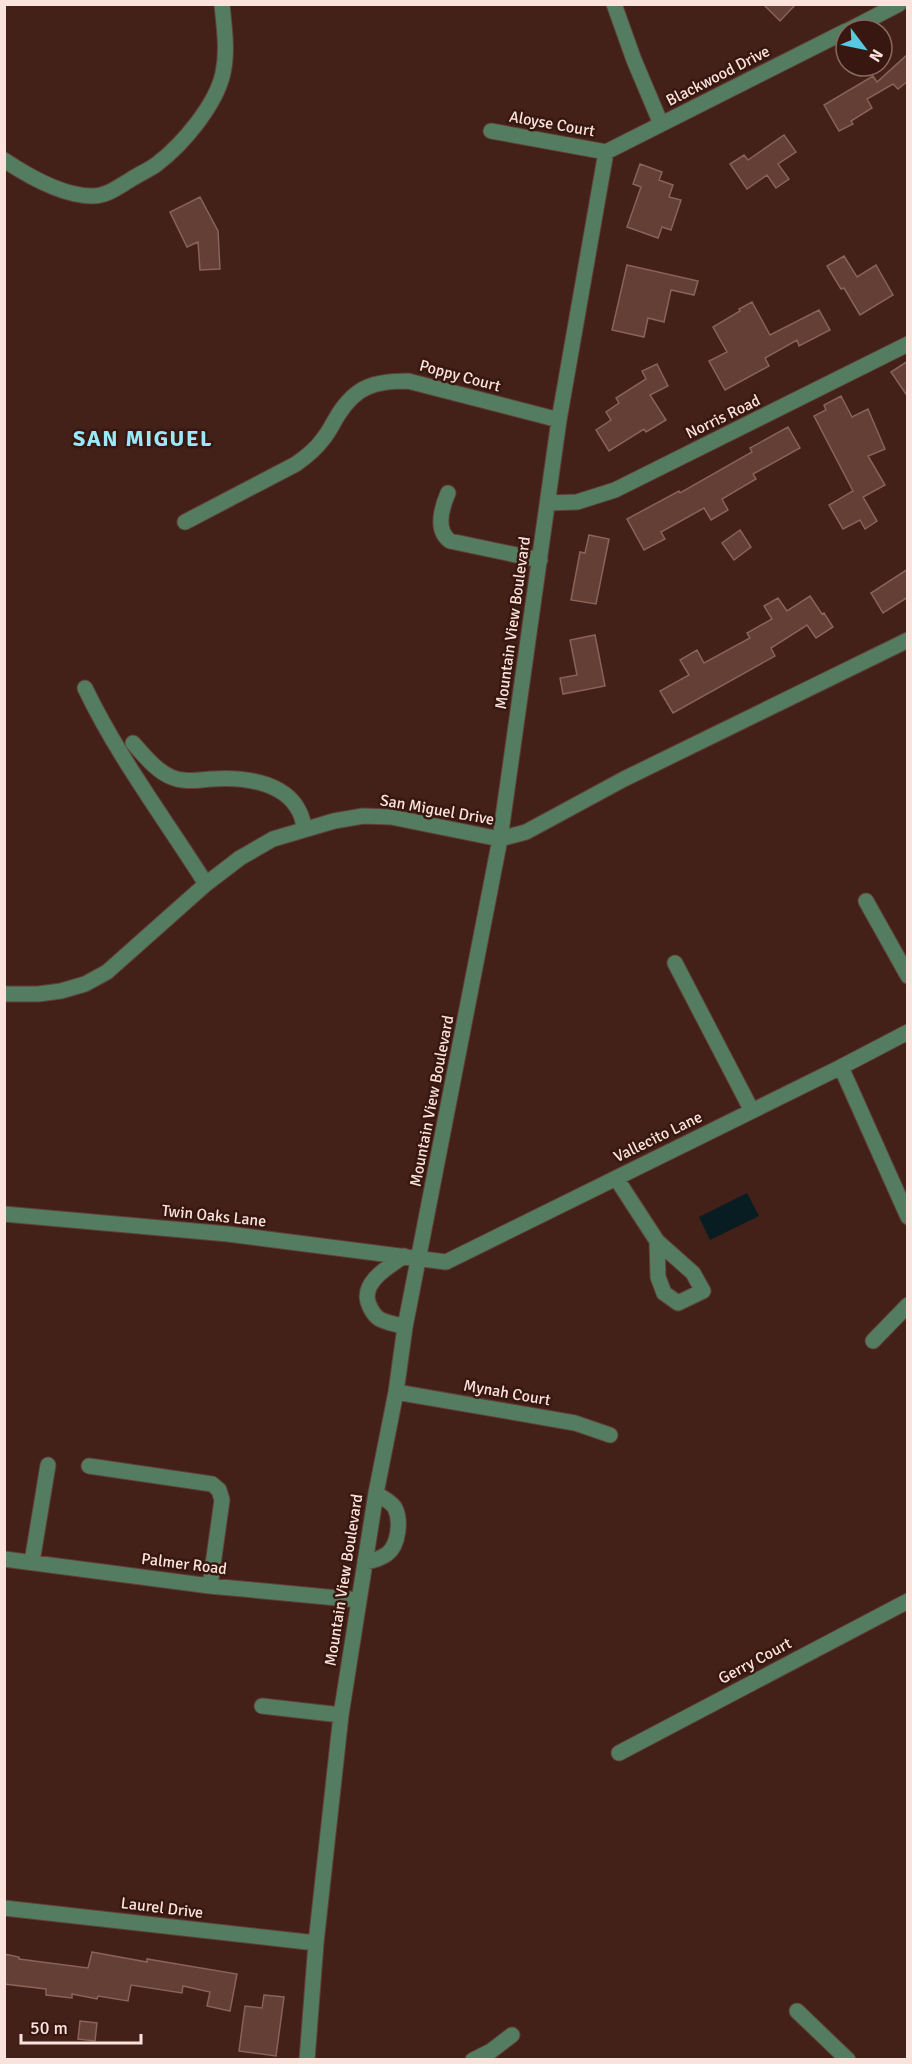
<svg xmlns="http://www.w3.org/2000/svg" width="912" height="2064" font-family="Signika,sans-serif">
<rect width="100%" height="100%" fill="#432119"/>
<path fill="#081d21" d="M747,1193L759,1216L710,1240L699,1217Z"/>
<path fill="#643f36" stroke="#896258" stroke-width="1.5" d="M763,4H796L780,21Z
M908,54V81L898,89L893,84L867,99L872,108L851,121L853,124L839,131L824,105L873,76L877,82Z
M784,135L796,152L778,164L789,179L776,188L767,175L747,189L730,164L744,155L748,160Z
M640,164L662,172L659,180L673,185L669,197L681,200L671,230L662,227L658,238L627,227L641,187L633,184Z
M200,197L218,231L220,269L200,270L198,242L187,247L170,212Z
M844,256L857,277L876,265L893,295L860,315L844,288L841,289L827,266Z
M627,265L698,281L694,295L671,290L664,322L648,318L644,337L612,330Z
M752,302L770,335L819,310L830,330L799,346L797,340L765,358L769,366L725,390L709,361L727,352L713,327L740,311L739,309Z
M908,361V397L891,372Z
M657,364L668,386L650,395L666,420L646,432L644,429L609,451L596,430L611,420L606,412L619,403L616,398L646,379L642,371Z
M841,396L852,417L868,409L885,449L868,456L885,485L863,497L877,521L865,529L860,520L843,529L829,505L853,491L814,416L826,410L824,405Z
M788,427L800,448L753,474L756,479L722,499L728,510L711,520L704,508L661,532L665,539L644,550L627,519L679,491L680,493L752,452L750,448Z
M740,530L751,547L734,560L722,543Z
M589,535L609,539L596,604L571,600L580,552L585,553Z
M908,569V597L883,613L871,593Z
M810,596L822,614L824,613L833,627L816,638L807,625L771,648L775,656L673,713L660,691L689,675L680,660L697,650L704,663L750,638L747,633L772,619L764,606L778,598L787,611Z
M595,635L605,686L563,694L560,678L577,675L570,640Z
M92,1952L147,1962V1959L237,1974L230,2011L207,2006L210,1992L183,1986L182,1993L131,1985L128,2001L98,1996L97,1999L72,1994V1998L46,1995V1989L4,1984V1954L19,1957V1959L88,1968Z
M264,1995L284,1997L276,2056L239,2051L245,2006L262,2008Z
M80,2021L97,2023L95,2041L78,2039Z"/>
<g fill="none" stroke-linecap="round" stroke-linejoin="round">
<defs>
<path id="minor" d="M614,4L634,60L661,124
M849,30L899,4
M491,131L606,152
M606,152L846,31
M4,160C28,176 63,196 92,196C107,196 118,187 130,180C139,174 149,170 157,164C183,144 216,105 223,73C228,50 224,27 222,4
M448,493C442,507 435,530 450,541L540,560
M548,503L577,502L615,490L908,344
M185,522L296,464C306,457 316,449 323,439C329,432 333,423 338,415C356,386 375,381 408,381L559,420
M85,688C118,757 165,819 206,884
M133,743C144,755 155,770 171,777C185,783 197,780 212,779C242,777 284,781 299,811C302,816 303,823 305,829
M866,901L908,976
M675,963L752,1111
M4,994H38L61,991L85,984L107,972L206,884L240,858L273,839L334,821L363,816L391,817L500,839L526,832L624,779L908,640
M841,1067L908,1217
M616,1178L657,1241L693,1273L703,1291L678,1303L664,1293L658,1277L657,1241
M4,1214L228,1234L446,1262L841,1067L908,1032
M404,1256C390,1266 362,1281 368,1302C370,1308 373,1314 378,1318C385,1323 397,1324 405,1327
M873,1341L908,1305
M396,1392L575,1423L610,1435
M89,1466L212,1484L219,1490L222,1500L210,1586
M4,1559L210,1586L359,1600
M32,1562L48,1465
M365,1562C373,1561 380,1559 387,1554C399,1545 401,1520 395,1508C391,1501 382,1498 376,1493
M262,1706L341,1715
M619,1753L908,1601
M4,1908L316,1943
M797,2011L848,2060
M307,2060L316,1943L341,1715L376,1493L396,1392L405,1327L500,839L559,420L606,152
M473,2060L491,2051L512,2035"/>
</defs>
<use href="#minor" stroke="#604038" stroke-width="17"/>
<use href="#minor" stroke="#537c60" stroke-width="15"/>
</g>
<g text-anchor="middle" dominant-baseline="central" stroke-width="5" stroke-linejoin="round" paint-order="stroke">
<g font-size="16" fill="#fbe3dd" stroke="#381710">
<text transform="translate(718 76) rotate(-27)">Blackwood Drive</text>
<text transform="translate(552 124) rotate(10)">Aloyse Court</text>
<text transform="translate(460 376) rotate(15)">Poppy Court</text>
<text transform="translate(723 417) rotate(-26)">Norris Road</text>
<text transform="translate(513 623) rotate(-82)">Mountain View Boulevard</text>
<text transform="translate(437 810) rotate(10)">San Miguel Drive</text>
<text transform="translate(432 1101) rotate(-79)">Mountain View Boulevard</text>
<text transform="translate(658 1137) rotate(-26)">Vallecito Lane</text>
<text transform="translate(214 1216) rotate(6)">Twin Oaks Lane</text>
<text transform="translate(507 1393) rotate(10)">Mynah Court</text>
<text transform="translate(184 1564) rotate(7)">Palmer Road</text>
<text transform="translate(344 1580) rotate(-81)">Mountain View Boulevard</text>
<text transform="translate(755 1661) rotate(-28)">Gerry Court</text>
<text transform="translate(162 1908) rotate(7)">Laurel Drive</text>
</g>
<g font-size="22" font-weight="bold" letter-spacing="1.5" fill="#9ae8fa" stroke="#381710">
<text x="143" y="438">SAN MIGUEL</text>
</g>
</g>
<rect width="912" height="2064" fill="none" stroke="#fbe3dd" stroke-width="12"/>
<g transform="translate(864 48) rotate(122)"><circle r="28" fill="#381710" stroke="#866962" stroke-width="1.5"/>
<path d="M0-4.5L10 22L0 15L-10 22Z" fill="#57c9e2"/>
<text y="-9" font-size="16" font-weight="bold" text-anchor="middle" fill="#fbe3dd">N</text>
</g>
<path d="M21 2034v9h120v-9" fill="none" stroke="#fbe3dd" stroke-width="3"/>
<text x="30" y="2034" font-size="18" fill="#fbe3dd" stroke="#381710" stroke-width="4.5" paint-order="stroke">50 m</text>
</svg>
